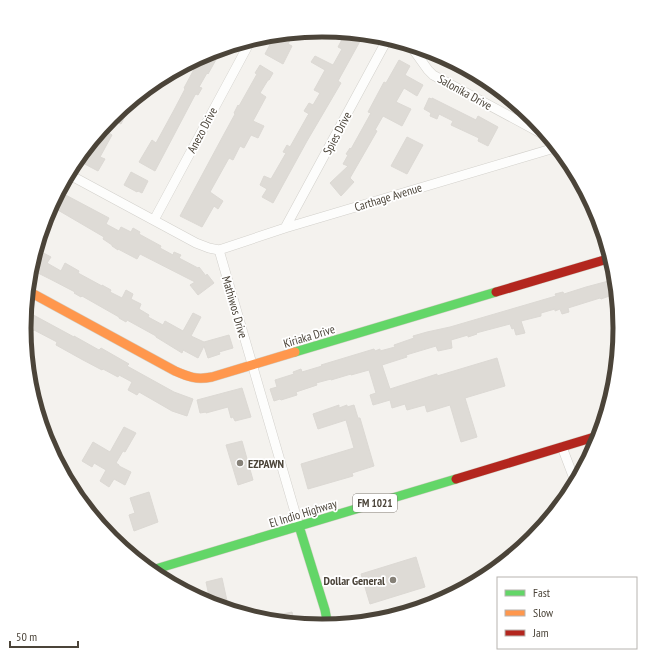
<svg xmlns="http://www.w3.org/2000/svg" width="645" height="657" font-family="'PT Sans Narrow',sans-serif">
<rect width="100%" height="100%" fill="#f4f2ee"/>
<path fill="#dedbd6" stroke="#dcd9d4" d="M346,32L364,34L338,81L341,83L307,141L273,203L262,197L267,189L260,185L264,176L271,179L286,153L283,152L287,145L290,147L308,115L309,114L304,111L309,103L313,105L320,93L314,90L325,70L311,62L315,56L333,65L342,49L338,47Z
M294,33L288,44L292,46L283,64L265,54L275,35Z
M222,49L208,74L207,73L199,87L202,88L198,95L196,94L195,95L155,171L139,162L152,140L156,143L174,110L185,89L184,88L199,60L200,61L203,55L208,53Z
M399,60L410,66L405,75L423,85L417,96L404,88L396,102L411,109L402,126L383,116L375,130L377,131L350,178L354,182L341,196L330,183L348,166L343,164L348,155L346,154L350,148L351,149L371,113L368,112L384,82L386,83Z
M260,65L273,73L269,80H268L260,93L266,97L253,121L264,126L258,138L251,135L244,148L240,146L233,160L229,158L210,192L223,201L218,209L214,206L202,227L180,216L223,136L235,114L234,113L238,105L239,106L257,74L255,73Z
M429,98L432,99V98L476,120L478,116L498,127L488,146L478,141L479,138L451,125L453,121L439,114L437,119L430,116L431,113L424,109Z
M120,111L126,114L121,124L115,121L109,133L112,135L100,157L105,159L98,171L77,160L112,117Z
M407,137L423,145L407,174L391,166Z
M131,172L148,181L142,193L138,191L137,192L124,185Z
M60,192L109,218L106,224L119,231L121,227L131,232L133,228L140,232L139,234L161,246L160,248L173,255L174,252L181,255L179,258L198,268L199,267L206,276L207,274L214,283L198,295L190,285L195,282L140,254L137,259L118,249V250L112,246V245L103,239L104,237L51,206Z
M36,249L51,257L47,263L61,271L65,263L79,271L78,273L102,286V285L111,290L110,292L122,298L126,290L133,294L131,299L141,304L139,309L149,315L148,317L163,325L165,321L183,331L193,313L201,317L191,336L204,342L229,335L233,348L219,352L220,354L208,358L204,346L198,358L183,350L182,353L156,337V336L127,320L126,322L119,318V317L82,296L81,297L74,293L75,292L50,279L38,273L37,274L30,270Z
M616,279L618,293L601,299L600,298L568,308L569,312L562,314L560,309L555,311V309L541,313V316L521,321L525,333L516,335L514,328L512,329L510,324L476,333L477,334L468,337V335L451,340L452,348L438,351L436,346L406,355L407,357L382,365L390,389L437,374V376L497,358L505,386L465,398L477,437L461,442L450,405L427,412L425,405L407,410L405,404L392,408L390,400L373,405L370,395L376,393L369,370L351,375V374L331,380V379L316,383L317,385L296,392L297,395L281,400L280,399L274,401L270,389L277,387L275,380L294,374L293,372L301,369L302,372L322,366L321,365L374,349L375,351L380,349V351L395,347L394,345L414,338L413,336L427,332L450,327L556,296L555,294L563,292L564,294L586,287Z
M26,311L74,337V336L99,350L101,348L129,364L127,366L174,392L193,399L187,416L172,411L139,392L137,395L128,390L132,382L119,375L118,377L103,369L102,370L83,360L56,345L57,342L34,330L33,331L24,326Z
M242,388L251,417L235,421L233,417L231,418L228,407L206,413V412L200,413L197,400Z
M339,405V408L347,405V407L354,405L358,418H360L374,466L352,473L353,476L308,489L301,464L354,448L346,420L318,429L313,414Z
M124,427L136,433L125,452L123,451L116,463L119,465V466L131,472L125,485L114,479L109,487L100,481L106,470L94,463L92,467L82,461L93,442L110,452Z
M242,441L253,480L238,485L226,445Z
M149,492L158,522L134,531L129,515L135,513L130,498Z
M416,557L425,587L370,604L361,574Z
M222,578L229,610L211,605L206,582Z
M292,612L295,624L264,621L258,619Z"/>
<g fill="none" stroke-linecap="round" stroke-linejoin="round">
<defs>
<path id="street" d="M410,45L428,70L433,75L550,138
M68,174L196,243L209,248L219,250L299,526
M154,220L251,40
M285,228L388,38
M219,250L285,228L558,147
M562,447L576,484"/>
<path id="fast" d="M295,352L496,292
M299,526L325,610L328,626
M149,571L456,479"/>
<path id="slow" d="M28,291L175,371C189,377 196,380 212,377L295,352"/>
<path id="jam" d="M496,292L611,258
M456,479L601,435"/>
</defs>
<use href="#street" stroke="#d2d0cb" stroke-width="10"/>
<use href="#fast" stroke="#d3cfc5" stroke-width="10"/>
<use href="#slow" stroke="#d3cfc5" stroke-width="10"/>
<use href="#jam" stroke="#d3cfc5" stroke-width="10"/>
<use href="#street" stroke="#fdfdfc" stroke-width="9"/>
<use href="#fast" stroke="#63d668" stroke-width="9"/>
<use href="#slow" stroke="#ff974d" stroke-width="9"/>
<use href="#jam" stroke="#b3261e" stroke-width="9"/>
</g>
<g fill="#868178" stroke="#fff" stroke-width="1.5">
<circle cx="240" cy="463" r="4"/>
<circle cx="393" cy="580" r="4"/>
</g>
<g text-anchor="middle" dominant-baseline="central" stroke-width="3.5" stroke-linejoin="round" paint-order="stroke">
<rect fill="#fff" stroke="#817c74" stroke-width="1" x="353" y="494" width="44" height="18" rx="3"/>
<g font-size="11" font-weight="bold" fill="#4b4439">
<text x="375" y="503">FM 1021</text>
</g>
<g font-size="12" fill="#4b4439" stroke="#fff">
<text transform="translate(465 92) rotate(29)">Salonika Drive</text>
<text transform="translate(202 130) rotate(-62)">Anezo Drive</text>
<text transform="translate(337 133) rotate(-62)">Spies Drive</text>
<text transform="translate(388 197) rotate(-17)">Carthage Avenue</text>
<text transform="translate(235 307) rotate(74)">Mathiwos Drive</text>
<text transform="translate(309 336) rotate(-17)">Kiriaka Drive</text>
<text transform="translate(303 513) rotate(-17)">El Indio Highway</text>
</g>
<g font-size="12" font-weight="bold" fill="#4b4439" stroke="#fff" text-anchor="start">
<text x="248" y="463">EZPAWN</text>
<text x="385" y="580" text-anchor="end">Dollar General</text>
</g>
</g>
<path d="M0 0H645V657H0ZM31 328a291 291 0 1 1 582 0a291 291 0 1 1-582 0Z" fill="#fff" fill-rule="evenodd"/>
<path fill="none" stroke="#4b4439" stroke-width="5" d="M31 328a291 291 0 1 1 582 0a291 291 0 1 1-582 0Z"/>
<rect x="497" y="577" width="140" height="72" fill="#ffffff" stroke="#b7b4b0"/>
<rect x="505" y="590" width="20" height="6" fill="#63d668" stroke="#b7b4b0"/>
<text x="533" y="597" font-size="12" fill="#4b4439">Fast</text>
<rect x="505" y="610" width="20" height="6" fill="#ff974d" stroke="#b7b4b0"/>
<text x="533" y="617" font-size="12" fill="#4b4439">Slow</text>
<rect x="505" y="630" width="20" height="6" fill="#b3261e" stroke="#b7b4b0"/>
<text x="533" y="637" font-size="12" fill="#4b4439">Jam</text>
<path d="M10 641v6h68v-6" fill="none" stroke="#4b4439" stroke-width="2"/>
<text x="16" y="641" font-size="12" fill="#4b4439" stroke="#ffffff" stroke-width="3" paint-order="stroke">50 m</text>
</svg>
